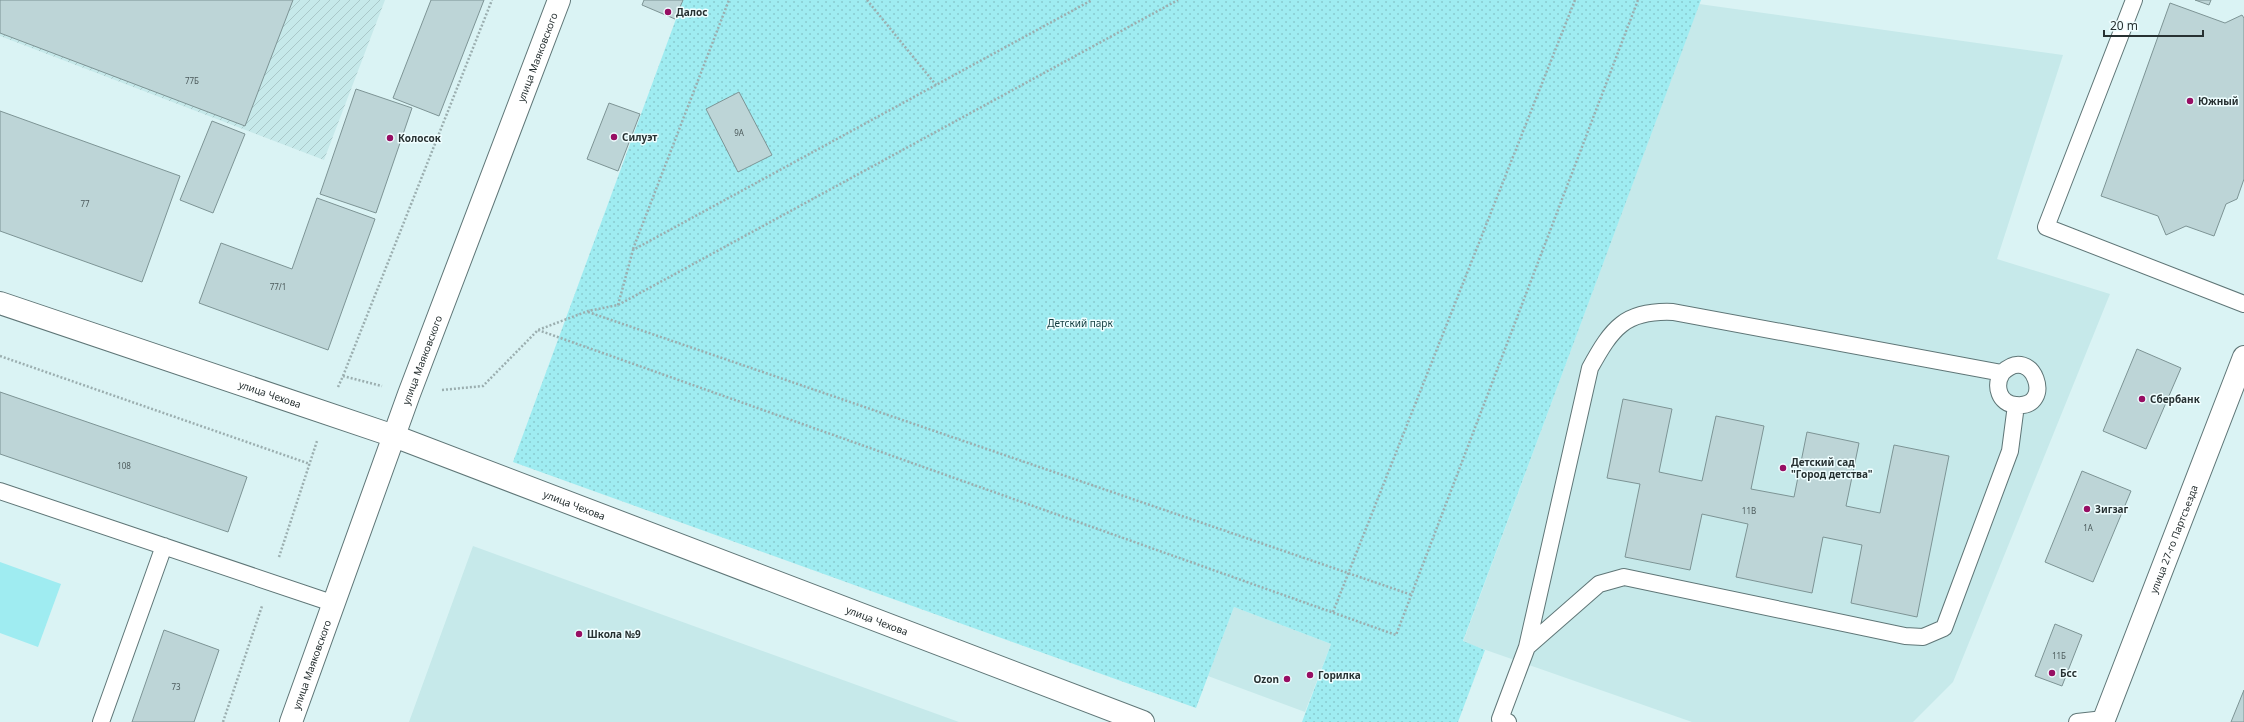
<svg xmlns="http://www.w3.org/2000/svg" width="2244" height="722" font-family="'Noto Sans',sans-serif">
<defs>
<pattern id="industrial-furrows" width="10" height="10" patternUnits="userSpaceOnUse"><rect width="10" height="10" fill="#c6e9ea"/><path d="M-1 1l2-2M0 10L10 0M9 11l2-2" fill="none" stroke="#aac8c9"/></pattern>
<pattern id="park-dots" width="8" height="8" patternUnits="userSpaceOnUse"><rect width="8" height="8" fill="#9fecf1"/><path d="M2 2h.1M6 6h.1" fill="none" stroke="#89cbcf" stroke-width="1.8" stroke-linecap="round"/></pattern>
</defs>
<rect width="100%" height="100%" fill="#daf3f4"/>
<path fill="#c6e9ea" d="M1699,4L2063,55L1997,259L2110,294L1953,682L1913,722H1692L1463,642Z
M473,546L959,722H409Z
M1234,607L1331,644L1305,712L1208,676Z"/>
<path fill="url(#industrial-furrows)" d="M0,0H385L324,160L0,36Z"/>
<path fill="url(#park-dots)" d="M683,0H1701L1463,641L1485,650L1458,722H1302L1331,644L1234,607L1196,708L513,462Z"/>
<path fill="#9fecf1" d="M0,562L61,584L38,647L0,633Z"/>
<path fill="#bdd5d7" stroke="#7d9495" d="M0,0H293L245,126L0,33Z
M431,0H484L439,116L393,98Z
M644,0H683L675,19L642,5Z
M2195,0H2211L2209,5Z
M2170,3L2225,23L2242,15L2244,18V179L2237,199L2226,204L2214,236L2186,226L2166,235L2158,216L2101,196Z
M356,89L412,108L376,213L320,194Z
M739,92L772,155L738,172L706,109Z
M609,103L640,114L618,171L587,159Z
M0,111L180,176L142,282L0,231Z
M212,121L245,134L213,213L180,200Z
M317,198L375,219L328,350L199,303L221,243L292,269Z
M2137,349L2181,368L2146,449L2103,431Z
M0,392L247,477L228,532L0,454Z
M1623,399L1672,409L1659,472L1702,481L1716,416L1764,426L1751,489L1794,497L1807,432L1859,443L1846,506L1880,513L1894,445L1949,456L1917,617L1851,603L1862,545L1823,537L1812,593L1736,577L1748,524L1702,514L1690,570L1625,557L1640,484L1607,478Z
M2082,471L2131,491L2093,582L2045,562Z
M2055,624L2082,635L2062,686L2035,676Z
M164,630L219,650L194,722H132Z
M2244,690V722H2231Z"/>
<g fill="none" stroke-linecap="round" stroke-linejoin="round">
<defs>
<path id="service" d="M2134,0L2046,227L2244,304
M2002,373C2033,342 2056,409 2016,405
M0,491L332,603
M101,722L164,546
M1508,722L1500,719L1527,647L1590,368C1612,328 1625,310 1673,312L2002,373C1994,386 1999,404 2016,405L2010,451L1944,628L1923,637L1905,636L1624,577L1599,584L1527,647
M2077,722L2104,719"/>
<g id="minor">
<path id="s1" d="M291,722L409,394L559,0"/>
<path id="s2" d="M2103,722L2244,357"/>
</g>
<g id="secondary">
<path id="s3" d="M0,303L394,436L1143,722"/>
</g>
</defs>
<use href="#service" stroke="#5f7677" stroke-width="18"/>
<use href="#minor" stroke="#5f7677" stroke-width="24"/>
<use href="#secondary" stroke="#5f7677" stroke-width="24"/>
<path stroke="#9baeaf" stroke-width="2.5" stroke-dasharray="2 2" stroke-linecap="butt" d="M867,0L936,85
M633,249L729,0
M618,305L633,250L1092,0
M588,312L1412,595
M538,330L1396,635L1638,0
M0,356L310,464
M343,376L492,0
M338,387L343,376L382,386
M442,390L483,386L538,330L588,311L618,305L1178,0
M279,557L317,441
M1333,612L1575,0
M223,722L262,606"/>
<use href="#service" stroke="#fff" stroke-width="16"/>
<use href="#minor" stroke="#fff" stroke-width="22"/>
<use href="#secondary" stroke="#fff" stroke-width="22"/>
</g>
<g fill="#970e63" stroke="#effeff" stroke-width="1.5">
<circle cx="668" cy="12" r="4"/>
<circle cx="2190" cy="101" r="4"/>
<circle cx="614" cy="137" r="4"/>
<circle cx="390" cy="138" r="4"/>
<circle cx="2142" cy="399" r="4"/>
<circle cx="1783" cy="468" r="4"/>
<circle cx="2087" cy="509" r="4"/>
<circle cx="579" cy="634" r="4"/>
<circle cx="2052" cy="673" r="4"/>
<circle cx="1310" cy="675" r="4"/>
<circle cx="1287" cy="679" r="4"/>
</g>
<g text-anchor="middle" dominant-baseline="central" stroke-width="3" stroke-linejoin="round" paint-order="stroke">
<g font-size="8" fill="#4c5a5b">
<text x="192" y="80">77Б</text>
<text x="739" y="132">9А</text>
<text x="85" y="203">77</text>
<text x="278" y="286">77/1</text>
<text x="124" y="465">108</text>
<text x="1749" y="510">11В</text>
<text x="2088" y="527">1А</text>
<text x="2059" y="655">11Б</text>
<text x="176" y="686">73</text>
</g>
<g font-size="10" font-weight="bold" fill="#273132" stroke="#effeff" text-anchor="start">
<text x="676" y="12">Далос</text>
<text x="2198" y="101">Южный</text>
<text x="622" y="137">Силуэт</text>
<text x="398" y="138">Колосок</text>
<text x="2150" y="399">Сбербанк</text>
<text x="1791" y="462">Детский сад<tspan x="1791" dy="12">"Город детства"</tspan></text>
<text x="2095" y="509">Зигзаг</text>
<text x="587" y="634">Школа №9</text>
<text x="2060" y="673">Бсс</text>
<text x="1318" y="675">Горилка</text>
<text x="1279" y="679" text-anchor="end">Ozon</text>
</g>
<g font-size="10" fill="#273132" stroke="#effeff">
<text stroke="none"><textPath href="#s1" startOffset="709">улица Маяковского</textPath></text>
<text stroke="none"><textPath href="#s1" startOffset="385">улица Маяковского</textPath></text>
<text stroke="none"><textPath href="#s3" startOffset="285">улица Чехова</textPath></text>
<text stroke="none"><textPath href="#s3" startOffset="609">улица Чехова</textPath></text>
<text stroke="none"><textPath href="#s2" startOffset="196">улица 27-го Партсъезда</textPath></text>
<text stroke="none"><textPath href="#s3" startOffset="933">улица Чехова</textPath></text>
<text stroke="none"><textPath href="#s1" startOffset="61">улица Маяковского</textPath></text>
</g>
<g font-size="10" fill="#0f3a3d" stroke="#effeff">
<text x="1080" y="323">Детский парк</text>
</g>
</g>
<path d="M2104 30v6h99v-6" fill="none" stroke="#273132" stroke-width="2"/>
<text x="2110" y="30" font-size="12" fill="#273132" stroke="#effeff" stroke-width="3" paint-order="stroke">20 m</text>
</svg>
